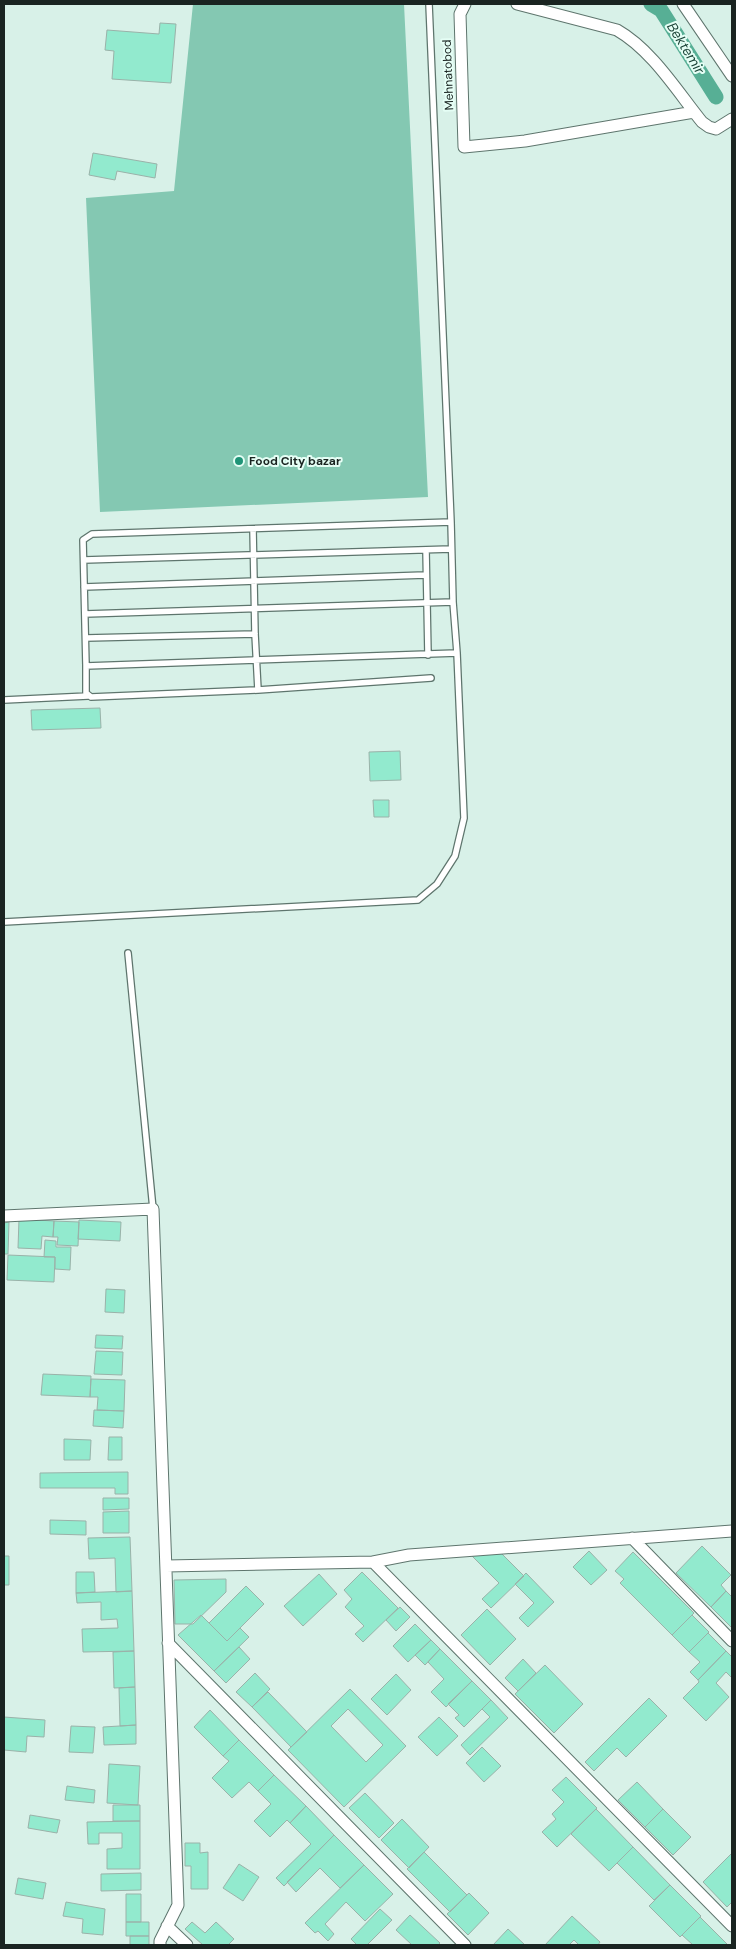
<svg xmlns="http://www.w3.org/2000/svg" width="736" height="1949" font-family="'DM Sans',sans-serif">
<rect width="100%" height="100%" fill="#d8f1e8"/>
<path fill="#84c8b2" d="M193,4H404L428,497L100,512L86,198L174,191Z"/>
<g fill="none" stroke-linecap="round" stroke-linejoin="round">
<path stroke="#57af95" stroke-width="15" d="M651,4L661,10L716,97"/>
</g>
<path fill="#92eace" stroke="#9ab2a9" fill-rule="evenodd" d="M160,23L176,24L171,83L112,79L114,51L105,50L107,30L159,34Z
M93,153L157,164L155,178L117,171L115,180L89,175Z
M100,708L101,728L32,730L31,710Z
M400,751L401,780L370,781L369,752Z
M373,800H389V817H374Z
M19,1219L54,1221L53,1237L42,1236L41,1249L18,1248Z
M79,1220L121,1222L120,1241L78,1239Z
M54,1221L79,1222L78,1246L57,1245L58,1237H53Z
M9,1222L8,1254H4V1223Z
M45,1240L56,1241V1247H71L70,1270L55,1269V1257H44Z
M8,1255L55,1257L54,1282L7,1280Z
M106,1289L125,1290L124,1313L105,1312Z
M96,1335L123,1336L122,1349L95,1348Z
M96,1351L123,1352L122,1375L94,1374Z
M43,1374L91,1376L90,1397L41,1395Z
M91,1379L125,1380L124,1411L97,1410L98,1397H90Z
M94,1410L124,1411L123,1428L93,1426Z
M109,1437H122V1460H108Z
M64,1439L91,1440L90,1460H64Z
M128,1472V1494H115V1488H40V1473Z
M103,1498H129V1509L103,1510Z
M129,1511V1533H103V1512Z
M50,1520L86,1521V1535L50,1534Z
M130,1537L132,1591L116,1592L115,1558L89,1559L88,1538Z
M702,1546L731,1575L721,1585L726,1591L711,1607L676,1573Z
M589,1551L607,1570L591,1585L573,1567Z
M633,1552L694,1613L672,1635L620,1583L624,1579L615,1571Z
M501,1553L524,1576L491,1608L482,1599L499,1583L470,1554Z
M4,1556H9V1585H4Z
M76,1572H94L95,1592L76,1593Z
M362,1572L398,1608L363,1642L355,1634L364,1626L345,1607L352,1599L344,1590Z
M526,1573L554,1602L528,1627L519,1618L534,1603L515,1584Z
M319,1574L337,1594L303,1626L284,1606Z
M226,1579V1592L193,1624H175L174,1580Z
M246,1586L264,1604L227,1641L209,1623Z
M132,1591L134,1651L83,1652L82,1629L118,1628L117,1619L101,1620V1602L77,1603L76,1593Z
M726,1591L732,1597V1628L711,1607Z
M400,1607L410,1617L396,1631L386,1620Z
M487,1609L516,1639L490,1665L461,1635Z
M201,1615L227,1641L240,1628L249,1637L214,1671L178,1635Z
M692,1615L709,1632L689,1652L672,1635Z
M415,1624L431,1640L408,1662L393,1646Z
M708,1633L726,1651L698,1680L690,1672L700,1662L689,1652Z
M431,1640L440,1649L425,1665L415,1655Z
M239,1647L250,1659L226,1683L214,1671Z
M440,1649L472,1681L446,1707L431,1692L444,1679L428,1662Z
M134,1651L135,1687L114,1688L113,1652Z
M726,1651L732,1657V1678L726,1672L716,1683L729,1697L706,1721L683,1698L699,1682L698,1680Z
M523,1659L536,1673L518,1691L505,1678Z
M545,1665L583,1704L554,1733L515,1694Z
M255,1673L270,1689L252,1707L236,1692Z
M396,1674L411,1690L387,1715L371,1699Z
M472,1681L491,1700L464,1727L455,1718L459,1715L448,1704Z
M135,1687L136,1725L120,1726L119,1688Z
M350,1689L406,1746L344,1807L288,1750ZM348,1709L383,1745L366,1762L331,1726Z
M268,1692L307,1732L291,1747L252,1707Z
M649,1698L667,1716L626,1757L617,1748L594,1771L585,1762Z
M491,1700L508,1718L470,1755L461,1745L490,1717L482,1709Z
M210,1710L239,1740L223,1756L194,1727Z
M4,1717L45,1720L44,1737L27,1736L26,1752L4,1750Z
M439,1717L458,1736L437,1756L418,1737Z
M136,1725V1744L104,1745L103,1727Z
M71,1726L95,1727L93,1753L69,1752Z
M239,1740L274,1775L258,1791L249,1782L232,1798L212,1778L229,1761L223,1756Z
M482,1747L501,1766L484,1782L466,1763Z
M109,1764L140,1766L138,1805L107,1803Z
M274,1775L306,1806L290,1823L287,1820L270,1837L254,1821L271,1804L258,1791Z
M566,1777L597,1808L557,1847L542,1832L556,1819L552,1814L564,1802L552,1790Z
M637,1782L663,1809L645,1827L618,1800Z
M67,1786L95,1790L94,1803L65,1800Z
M365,1793L394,1823L379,1838L349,1808Z
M113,1805H140V1821H113Z
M306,1806L334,1835L284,1886L276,1878L311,1844L290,1823Z
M596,1809L633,1847L609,1871L571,1834Z
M663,1809L691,1837L673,1855L645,1827Z
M30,1815L60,1820L57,1833L28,1828Z
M402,1819L429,1847L409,1868L381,1840Z
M140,1821V1869H107V1849L122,1848V1833H99V1844H88L87,1822Z
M334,1835L364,1865L340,1888L320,1868L296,1892L287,1882Z
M185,1843H200V1853L208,1852V1889H191V1866H185Z
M633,1847L670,1885L654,1900L617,1863Z
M424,1852L467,1895L450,1912L407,1869Z
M732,1853V1902L727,1907L703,1882Z
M239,1864L259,1877L243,1901L223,1888Z
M364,1865L393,1894L365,1921L346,1902L325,1924L334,1934L328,1941L318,1931L315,1933L305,1923Z
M141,1873V1890L101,1891V1874Z
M18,1878L46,1883L43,1899L15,1894Z
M670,1885L701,1916L680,1937L649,1906Z
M469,1893L489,1913L468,1935L447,1914Z
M126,1894H141V1922H126Z
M66,1902L105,1909L103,1935L82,1933L83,1919L63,1916Z
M380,1909L392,1920L367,1945H357L351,1939Z
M410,1915L440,1943L438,1945H412L396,1930Z
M572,1916L600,1942L598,1945H579L574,1940L569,1945H545Z
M700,1917L728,1945H693L682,1935Z
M126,1922H149V1936H126Z
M192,1922L205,1933L216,1922L234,1939L228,1945H203L185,1929Z
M508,1929L525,1945H493Z
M130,1936H149V1945H130Z"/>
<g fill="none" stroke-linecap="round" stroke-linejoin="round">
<defs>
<path id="lane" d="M451,522L92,534L83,540L86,666L457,653
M253,529L255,634L258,690
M426,550L428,655
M84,560L451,549
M84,587L425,575
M85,614L453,602
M86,638L255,634
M86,666V693L91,697L258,690L431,678
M4,700L88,696
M4,922L418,900L437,884L455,856L464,818L457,653L453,602L451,522L429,4
M128,953L153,1209"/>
<path id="street" d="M465,4L460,14L464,147L525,141L694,112
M517,4L617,30C652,50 677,91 702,122L709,127L716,129L732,119
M683,4L732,76
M4,1216L153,1209L178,1905L160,1941V1945
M632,1538L732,1641
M373,1562L409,1555L732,1531
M166,1566L373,1562L732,1926
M168,1643L465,1945
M167,1926L187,1945"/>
</defs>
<use href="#lane" stroke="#5e756d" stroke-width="8"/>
<use href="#street" stroke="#5e756d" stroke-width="13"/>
<use href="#lane" stroke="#fff" stroke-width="5.5"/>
<use href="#street" stroke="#fff" stroke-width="11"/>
</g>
<circle fill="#1f9477" stroke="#e5fef5" stroke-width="2" cx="239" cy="461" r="5"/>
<g text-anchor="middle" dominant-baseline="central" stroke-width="4" stroke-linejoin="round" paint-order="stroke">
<g font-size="12" fill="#1a2421" stroke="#e5fef5">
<text transform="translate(448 75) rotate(-92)">Mehnatobod</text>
</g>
<g font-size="12" font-weight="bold" fill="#1a2421" stroke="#e5fef5" text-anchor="start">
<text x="249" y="461">Food City bazar</text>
</g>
<g font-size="14" font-style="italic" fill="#1d4539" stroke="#e5fef5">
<text transform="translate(686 48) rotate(58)">Bektemir</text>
</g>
</g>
<rect width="736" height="1949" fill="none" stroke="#1a2421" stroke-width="10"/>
</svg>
